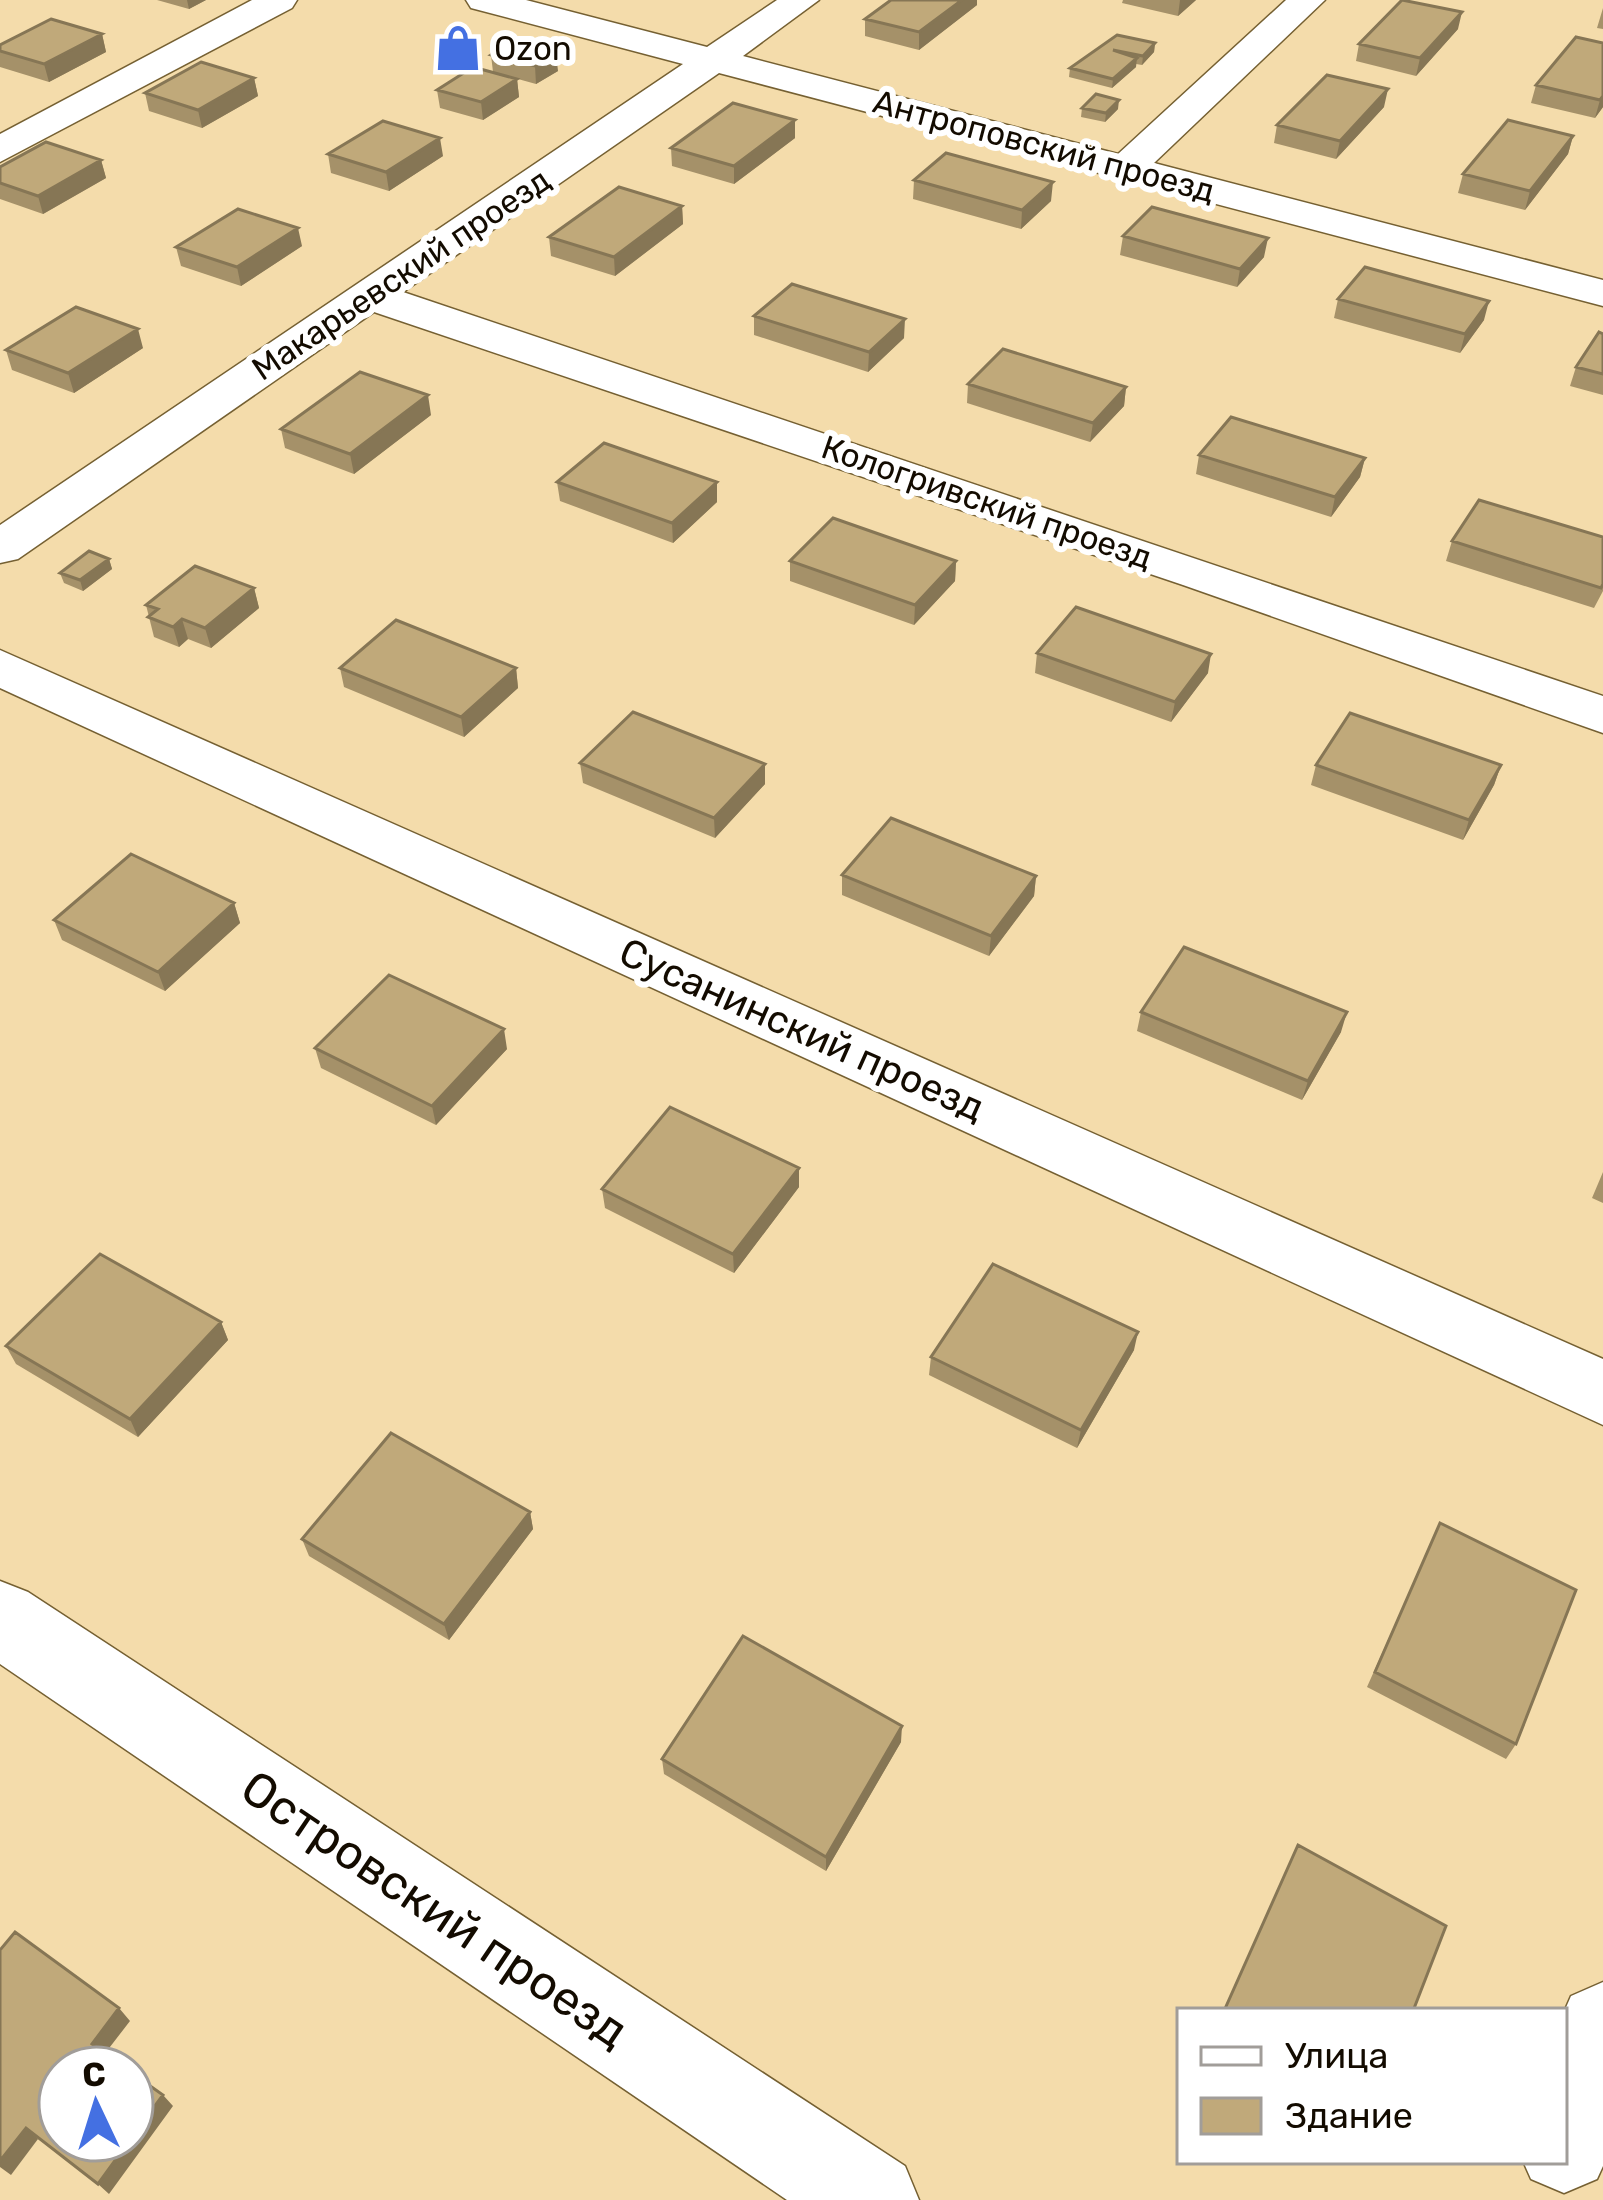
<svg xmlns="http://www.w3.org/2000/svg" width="1603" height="2200" font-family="Rubik,sans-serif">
<rect width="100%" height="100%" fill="#f4dcab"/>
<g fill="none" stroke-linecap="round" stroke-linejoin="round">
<defs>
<path id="minor" d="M252,0H297L292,8L0,162V134Z
M466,0H526L707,47L777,0H819L743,56L1118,154L1286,0H1325L1154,163L1603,280V306L719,73L403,292L1603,696V733L1183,585L374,312L18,559L0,563V525L683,64L471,8Z
M0,650L1603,1359V1425L0,688Z
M0,1581L28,1592L905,2166L919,2200H787L0,1664Z
M1603,1982V2166L1597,2179L1564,2193L1531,2179L1523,2161H1564V2012L1571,1996Z"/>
</defs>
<use href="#minor" stroke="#756032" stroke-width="3"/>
<use href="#minor" fill="#fff" fill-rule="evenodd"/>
</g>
<path fill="#a59169" d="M157,0H206L189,9Z
M891,0H977V5L919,50L865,36V19Z
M1123,0H1196L1178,16L1122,3Z
M1603,8V29L1597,28Z
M1458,29L1416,76L1356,61L1359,44Z
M102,34L106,52L49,82L0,67V45Z
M1576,37L1603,107L1595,118L1531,103L1536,85Z
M1155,43L1154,52L1142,65L1136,64V67L1112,88L1069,77L1070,68Z
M491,55L558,71L536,84L493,72Z
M254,78L258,96L202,128L149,111L145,93Z
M517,79L519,97L483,120L440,108L437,90Z
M1384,107L1336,159L1274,143L1277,125Z
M1082,108L1118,109L1105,122L1081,117Z
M795,120V138L734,184L672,166L671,148Z
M1573,136L1568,154L1525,210L1458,193L1463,174Z
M328,154L443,156L389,191L331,173Z
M101,160L106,178L43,214L0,199V167Z
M914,180L1051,201L1021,229L913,199Z
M682,206L683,224L615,276L551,256L549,237Z
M1123,236L1264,257L1237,287L1120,255Z
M302,246L241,286L181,266L176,247Z
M1338,299L1484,320L1460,353L1334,318Z
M754,316L904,338L868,372L754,335Z
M1603,334V395L1570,386L1576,367Z
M143,348L74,393L12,370L6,350Z
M968,384L1126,387L1124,406L1090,442L967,403Z
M431,415L354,474L285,448L281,429Z
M1199,455L1365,458L1360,477L1331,517L1196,474Z
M557,482L717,502L673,543L560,501Z
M1603,537V591L1594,608L1446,561L1452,541Z
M109,559L112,569L83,591L64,583L60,573Z
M790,561H956L955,581L914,625L790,581Z
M254,588L259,608L211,648L188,639L179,647L154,637L146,605Z
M1037,653L1208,673L1171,722L1035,673Z
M340,668H516L518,688L464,737L344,687Z
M580,763L765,764V784L715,838L583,783Z
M1316,765H1501L1494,785L1463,840L1311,785Z
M842,875L1036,876L1034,896L989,956L842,895Z
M234,903L240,923L165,991L62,940L54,920Z
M1141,1012L1341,1032L1302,1100L1137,1031Z
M315,1048L507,1049L436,1125L321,1068Z
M1603,1172V1203L1592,1198Z
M799,1187L734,1273L605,1208L602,1189Z
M221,1322L228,1340L138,1437L16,1364L6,1346Z
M1134,1350L1077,1448L929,1375L931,1357Z
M530,1512L533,1529L449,1640L309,1556L302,1539Z
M1440,1523L1516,1744L1506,1759L1367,1687Z
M901,1742L826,1871L664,1774L662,1759Z"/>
<path fill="#867655" d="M187,0H206L189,9Z
M962,0H977V5L919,50V32Z
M1180,0H1196L1178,16Z
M1462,12L1458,29L1416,76L1420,58Z
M102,34L106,52L49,82L44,64Z
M1155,43L1154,52L1142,65L1143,56Z
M556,53L558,71L536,84L535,66Z
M1137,58L1136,67L1112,88L1113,79Z
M254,78L258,96L202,128L198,110Z
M517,79L519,97L483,120L481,102Z
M1388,89L1384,107L1336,159L1340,141Z
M1603,96V107L1595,118L1600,100Z
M1119,100L1118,109L1105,122L1106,113Z
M795,120V138L734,184V166Z
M1573,136L1568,154L1525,210L1530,191Z
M440,138L443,156L389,191L386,172Z
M101,160L106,178L43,214L38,196Z
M1053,182L1051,201L1021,229L1022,210Z
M682,206L683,224L615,276L614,257Z
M298,228L302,246L241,286L237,267Z
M1268,238L1264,257L1237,287L1240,269Z
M1489,301L1484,320L1460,353L1465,334Z
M905,319L904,338L868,372L869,352Z
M138,329L143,348L74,393L68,373Z
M1126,387L1124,406L1090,442L1093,423Z
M428,395L431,415L354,474L350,454Z
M1365,458L1360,477L1331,517L1335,497Z
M717,482V502L673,543L672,523Z
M109,559L112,569L83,591L80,580Z
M956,561L955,581L914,625L915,605Z
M254,588L259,608L211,648L205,628Z
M182,619L188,639L179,647L173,627Z
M1211,654L1208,673L1171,722L1175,702Z
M516,668L518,688L464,737L461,717Z
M765,764V784L715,838L714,818Z
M1501,765L1494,785L1463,840L1469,820Z
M1036,876L1034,896L989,956L991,936Z
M234,903L240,923L165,991L158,972Z
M1347,1012L1341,1032L1302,1100L1308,1081Z
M504,1029L507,1049L436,1125L432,1106Z
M799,1168V1187L734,1273L733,1254Z
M221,1322L228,1340L138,1437L130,1419Z
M1138,1332L1134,1350L1077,1448L1081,1430Z
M530,1512L533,1529L449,1640L444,1624Z
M902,1726L901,1742L826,1871V1857Z
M119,2008L130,2021L103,2056L92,2044Z
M163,2095L173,2106L109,2194L98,2184L130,2140H132V2137Z
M26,2128L38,2139L11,2175L0,2167V2161Z"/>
<path fill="#c0a97a" stroke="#867655" stroke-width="3" d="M891,0H962L919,32L865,19Z
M1402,0L1462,12L1420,58L1359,44Z
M51,19L102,34L44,64L0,51V45Z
M1117,35L1155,43L1143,56L1113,50L1137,58L1113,79L1070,68Z
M1576,37L1603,43V96L1600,100L1536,85Z
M513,41L556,53L535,66L491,55Z
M201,62L254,78L198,110L145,93Z
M473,67L517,79L481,102L437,90Z
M1327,75L1388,89L1340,141L1277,125Z
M1096,94L1119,100L1106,113L1082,108Z
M733,103L795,120L734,166L671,148Z
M1508,120L1573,136L1530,191L1463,174Z
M383,121L440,138L386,172L328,154Z
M46,142L101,160L38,196L0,183V167Z
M946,153L1053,182L1022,210L914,180Z
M619,187L682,206L614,257L549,237Z
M1152,207L1268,238L1240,269L1123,236Z
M238,209L298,228L237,267L176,247Z
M1365,267L1489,301L1465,334L1338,299Z
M792,284L905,319L869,352L754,316Z
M76,307L138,329L68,373L6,350Z
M1599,332L1603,334V374L1576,367Z
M1003,349L1126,387L1093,423L968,384Z
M360,372L428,395L350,454L281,429Z
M1231,417L1365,458L1335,497L1199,455Z
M604,443L717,482L672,523L557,482Z
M1479,500L1603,537V584L1601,588L1452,541Z
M833,518L956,561L915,605L790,561Z
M89,551L109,559L80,580L60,573Z
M195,566L254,588L205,628L182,619L173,627L148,617L158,609L146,605Z
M1076,607L1211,654L1175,702L1037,653Z
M396,620L516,668L461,717L340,668Z
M633,712L765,764L714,818L580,763Z
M1350,713L1501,765L1469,820L1316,765Z
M891,818L1036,876L991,936L842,875Z
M131,854L234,903L158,972L54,920Z
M1184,947L1347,1012L1308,1081L1141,1012Z
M389,975L504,1029L432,1106L315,1048Z
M670,1107L799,1168L733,1254L602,1189Z
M100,1254L221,1322L130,1419L6,1346Z
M993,1264L1138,1332L1081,1430L931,1357Z
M391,1433L530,1512L444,1624L302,1539Z
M1440,1523L1576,1590L1516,1744L1375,1672Z
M743,1636L902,1726L826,1857L662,1759Z
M1298,1845L1446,1926L1413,2011H1224Z
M15,1932L119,2008L92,2044L125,2068H60V2140H130L98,2184L26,2128L0,2161V1950Z
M132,2073L163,2095L132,2137Z"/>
<defs>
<symbol id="shop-bare" viewBox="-9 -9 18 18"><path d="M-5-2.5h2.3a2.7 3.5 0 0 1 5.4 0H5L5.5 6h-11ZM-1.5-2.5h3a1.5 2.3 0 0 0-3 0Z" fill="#4470e2" stroke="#fff" stroke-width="2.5" paint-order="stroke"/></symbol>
</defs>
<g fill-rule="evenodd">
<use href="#shop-bare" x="425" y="15" width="66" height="66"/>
</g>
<g text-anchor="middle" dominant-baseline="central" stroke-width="12" stroke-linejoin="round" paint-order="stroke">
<g font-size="33" fill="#130b00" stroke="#fff" text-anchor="start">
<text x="494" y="48">Ozon</text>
</g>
<g font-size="33" fill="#130b00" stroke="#fff">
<text transform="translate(1044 146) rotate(15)">Антроповский проезд</text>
<text transform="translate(401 274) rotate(-34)">Макарьевский проезд</text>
<text transform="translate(987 502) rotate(19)">Кологривский проезд</text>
</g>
<g font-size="39" fill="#130b00" stroke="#fff">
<text transform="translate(802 1030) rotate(24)">Сусанинский проезд</text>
</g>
<g font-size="48" fill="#130b00" stroke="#fff">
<text transform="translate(435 1909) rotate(34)">Островский проезд</text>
</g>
</g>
<rect x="1177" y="2008" width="390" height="156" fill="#ffffff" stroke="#a19d99" stroke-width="3"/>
<rect x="1201" y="2047" width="60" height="18" fill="#ffffff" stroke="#a19d99" stroke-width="3"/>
<text x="1285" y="2068" font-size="36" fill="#130b00">Улица</text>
<rect x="1201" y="2098" width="60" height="36" fill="#c0a97a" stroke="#a19d99" stroke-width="3"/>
<text x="1285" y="2128" font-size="36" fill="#130b00">Здание</text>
<g transform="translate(96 2104) rotate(356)"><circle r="57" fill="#ffffff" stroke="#a19d99" stroke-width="3"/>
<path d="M0-9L21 45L0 30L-21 45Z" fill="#4470e2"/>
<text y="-18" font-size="33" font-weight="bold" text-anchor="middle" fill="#130b00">С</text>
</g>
</svg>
